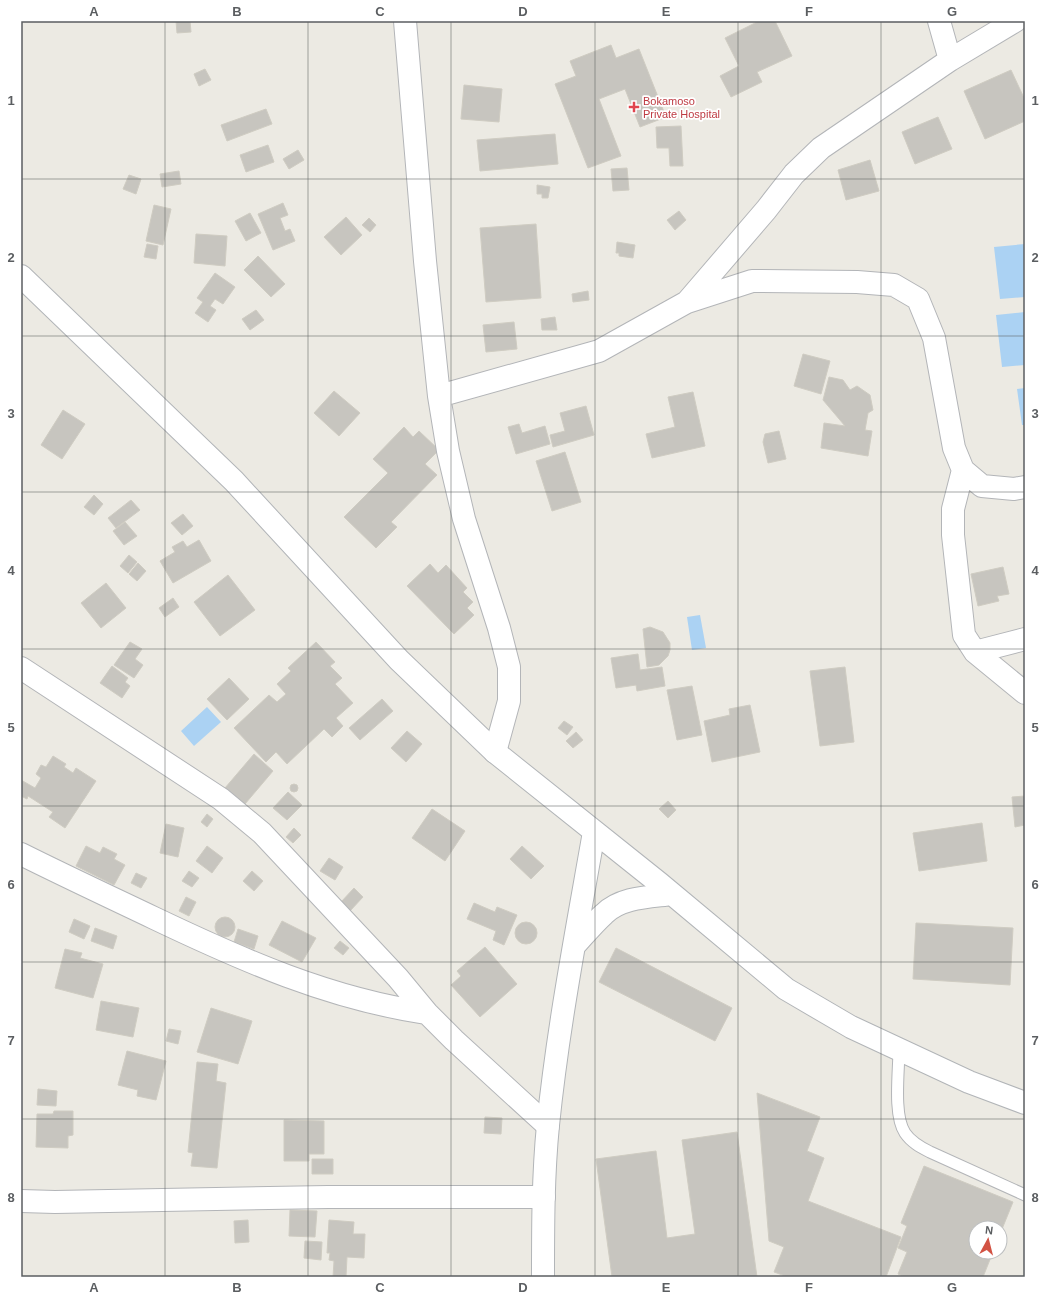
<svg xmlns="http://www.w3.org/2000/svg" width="1046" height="1298" font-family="Helvetica,sans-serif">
<rect width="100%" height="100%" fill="#eceae3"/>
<path fill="#abd2f3" d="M1025,244V297L1000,299L994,247Z
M1025,312V365L1002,367L996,315Z
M1025,388V425H1022L1017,389Z
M700,615L706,648L692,650L687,617Z
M207,707L221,722L194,746L181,731Z"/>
<path fill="#c7c5bf" stroke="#cfccc2" d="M176,21H190L191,32L177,33Z
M759,21H775L792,56L757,72L762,82L731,97L720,76L739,66L725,38Z
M611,45L616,58L639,49L666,117L640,127L625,89L599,99L621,156L588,168L555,84L576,76L570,61Z
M205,69L211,80L199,86L194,74Z
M1011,70L1025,100V121L985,139L964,91Z
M464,85L502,89L499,122L461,119Z
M266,109L272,124L227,141L221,125Z
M938,117L952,149L915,164L902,132Z
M681,126L683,166H670L669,148H657L656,127Z
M555,134L558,164L480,171L477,140Z
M268,145L274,162L246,172L240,155Z
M298,150L304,160L289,169L283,159Z
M870,160L879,191L846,200L838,170Z
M627,168L629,190L613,191L611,169Z
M179,171L181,184L162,187L160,174Z
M129,175L141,179L136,194L123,189Z
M537,185L550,187L548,198H542V194H537Z
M283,203L288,215L280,218L285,231L290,229L295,241L273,250L258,214Z
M154,205L171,209L163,245L146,241Z
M679,211L686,220L675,230L667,220Z
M250,213L261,233L246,241L235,221Z
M346,217L362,235L341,255L324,237Z
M369,218L376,225L370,232L362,225Z
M536,224L541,298L486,302L480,228Z
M196,234L227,236L225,266L194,263Z
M617,242L635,245L633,258L619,256V253H616Z
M147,244L158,246L156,259L144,257Z
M258,256L285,284L271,297L244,270Z
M215,273L235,287L223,304L215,299L210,306L216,310L208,322L195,313L203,302L197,298Z
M588,291L589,300L573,302L572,294Z
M256,310L264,320L250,330L242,319Z
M555,317L557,330H542L541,319Z
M514,322L517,349L486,352L483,325Z
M803,354L830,361L821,394L794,386Z
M829,377L843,380L850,390L857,386L870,395L873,410L868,413L865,430L872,431L868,456L821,448L824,423L845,426L823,400Z
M334,391L360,413L339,436L314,413Z
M693,392L705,446L652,458L646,434L675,427L668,397Z
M586,406L594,435L553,447L550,435L565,431L560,413Z
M63,410L85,424L62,459L41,445Z
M519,424L522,433L545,426L550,444L516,454L508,427Z
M404,427L413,437L419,431L439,450L425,464L437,475L391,522L397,527L376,548L344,517L388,473L373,459Z
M779,431L786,459L768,463L763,442L765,434Z
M565,452L581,502L552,511L536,461Z
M94,495L103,504L94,515L84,507Z
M131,500L140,510L116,528L108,518Z
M183,514L193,526L182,535L171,523Z
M125,522L137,536L124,545L113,531Z
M199,540L211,561L173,583L160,561L175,552L172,547L183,541L187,547Z
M129,555L137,562L128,573L120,566Z
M138,563L146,571L137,581L129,574Z
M430,564L438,573L446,565L467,588L463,592L473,602L467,608L474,615L454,634L407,586Z
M1003,567L1009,594L997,596L999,601L978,606L971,574Z
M228,575L255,610L220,636L194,602Z
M106,583L126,608L101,628L81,603Z
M173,598L179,607L165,617L159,608Z
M650,627L663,632L670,643V650L668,656L659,665L647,667L643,629Z
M130,642L142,649L135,659L143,665L134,678L114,665Z
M316,642L335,662L330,666L342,678L335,684L353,703L336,718L343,726L332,737L324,729L287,764L276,752L266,762L234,728L269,695L277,702L286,694L277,684L291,671L288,668Z
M638,654L640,670L662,667L665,686L637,691L636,685L616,688L611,658Z
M112,666L128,678L125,682L130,686L122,698L100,683Z
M845,667L854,742L820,746L810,671Z
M229,678L249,699L227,720L207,699Z
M692,686L702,735L677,740L667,690Z
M382,699L393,711L360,740L349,728Z
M750,705L760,752L712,762L704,721L730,715L729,709Z
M564,721L573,727L567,735L558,728Z
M407,731L422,744L406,762L391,748Z
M576,732L583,740L573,748L566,741Z
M254,754L273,771L245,804L225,788Z
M53,756L66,764L64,767L73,773L76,768L96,781L65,828L49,817L53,812L28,796L27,799L21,796V780L35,788L41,778L36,774L41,765L46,767Z
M290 788a4 4 0 1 1 8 0a4 4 0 1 1-8 0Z
M288,792L302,805L287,820L273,808Z
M1025,796V825L1015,827L1012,797Z
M668,801L676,810L668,818L659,809Z
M432,809L465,831L445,861L412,838Z
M207,814L213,819L207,827L201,822Z
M982,823L987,861L919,871L913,833Z
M166,824L184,828L178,857L160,853Z
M294,828L301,835L293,843L286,837Z
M86,846L100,853L103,847L117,854L114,859L125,865L114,885L76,866Z
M207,846L223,858L212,873L196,861Z
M522,846L544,866L531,879L510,859Z
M329,858L343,867L335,880L320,871Z
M189,871L199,878L192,887L182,881Z
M252,871L263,881L254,891L243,881Z
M136,873L147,878L141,888L131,883Z
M354,888L363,897L350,911L341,902Z
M186,897L196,902L189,916L179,911Z
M474,903L495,912L497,907L517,915L504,945L493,940L496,931L467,919Z
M215 927a10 10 0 1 1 20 0a10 10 0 1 1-20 0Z
M74,919L90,926L84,939L69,932Z
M282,921L316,938L302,962L269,945Z
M515 933a11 11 0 1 1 22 0a11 11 0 1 1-22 0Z
M916,923L1013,928L1010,985L913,979Z
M95,928L117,936L113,949L91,941Z
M238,929L258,936L254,949L234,942Z
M340,941L349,948L343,955L334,948Z
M485,947L517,984L480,1017L451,985L461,976L457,971Z
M616,948L732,1008L715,1041L599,982Z
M65,949L82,953L80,958L103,964L93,998L55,988Z
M101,1001L139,1008L133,1037L96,1030Z
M211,1008L252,1021L238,1064L197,1052Z
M169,1029L181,1031L178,1044L166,1041Z
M127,1051L166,1061L156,1100L137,1096L138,1090L118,1085Z
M197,1062L218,1064L216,1081L226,1083L217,1168L191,1166L193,1153L188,1152Z
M38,1089L57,1091L56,1106L37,1105Z
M757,1093L820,1117L807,1151L824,1158L808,1201L901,1237L886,1277H788L774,1272L784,1247L769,1241Z
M54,1111H73V1135L68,1136V1148L36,1147L37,1114H53Z
M485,1117L502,1118L501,1134L484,1133Z
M284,1120L324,1121V1154H309V1161H284Z
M737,1132L757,1277H612L596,1159L656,1151L667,1238L695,1234L682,1140Z
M312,1159H333V1174H312Z
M924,1166L1013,1202L1000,1234V1228H976V1252H993L983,1277H905L898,1274L907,1252L898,1248L907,1226L901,1223Z
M290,1210L317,1211L315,1237L289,1236Z
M248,1220L249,1242L235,1243L234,1221Z
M329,1220L354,1222L353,1234H365L364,1258L347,1257L346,1277H333L334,1261L329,1260L330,1253H327Z
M305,1241L322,1242L321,1260L304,1258Z"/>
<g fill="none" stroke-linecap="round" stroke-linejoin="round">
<defs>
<path id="lane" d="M899,1049C899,1071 893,1115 905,1133C911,1142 920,1147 930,1152L1025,1195"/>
<path id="street" d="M405,21L425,261L439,396L448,451L464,519L499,628L509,667V701L495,752
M939,21L950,60
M687,302L766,210L794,174L821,148L950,60L1015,21
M439,396L599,351L687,302L752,281L857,282L894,285L918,299L934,338L954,448L963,470L982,486L1014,489L1025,487
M963,470L953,509V535L964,635L975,652L1025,693
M975,652L1025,639
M21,668L221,799L262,833L398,978L427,1013L454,1040L548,1126
M21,854C65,876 110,897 154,918C242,960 330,999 427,1013
M21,1201L55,1202L328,1197H544"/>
<path id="secondary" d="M21,276L234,481L399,660L495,752L659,883L786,989L851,1027L969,1082L1025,1103
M574,946C584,935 593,924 604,914C621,897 650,897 672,894
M543,1277C543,1227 543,1176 548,1125C558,1027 577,929 594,832"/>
</defs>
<use href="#lane" stroke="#b3b5b8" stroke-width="13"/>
<use href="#street" stroke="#b3b5b8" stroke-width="24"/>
<use href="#secondary" stroke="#b2b5b8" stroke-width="24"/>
<use href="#lane" stroke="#fff" stroke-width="11"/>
<use href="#street" stroke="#fff" stroke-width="22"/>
<use href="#secondary" stroke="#fff" stroke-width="22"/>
</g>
<path fill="none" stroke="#5b5e61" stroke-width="1" stroke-opacity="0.55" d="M165,21V1277M308,21V1277M451,21V1277M595,21V1277M738,21V1277M881,21V1277M21,179H1025M21,336H1025M21,492H1025M21,649H1025M21,806H1025M21,962H1025M21,1119H1025"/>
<path fill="#e0444e" stroke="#fff" stroke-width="1.5" d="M632 101h4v4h4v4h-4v4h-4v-4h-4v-4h4z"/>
<g text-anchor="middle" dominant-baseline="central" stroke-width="3.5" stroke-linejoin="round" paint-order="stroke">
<g font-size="11" fill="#be3a42" stroke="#fff" text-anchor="start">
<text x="643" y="101">Bokamoso<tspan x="643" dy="13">Private Hospital</tspan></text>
</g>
</g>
<rect width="1046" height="1298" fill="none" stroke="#ffffff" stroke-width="44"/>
<g transform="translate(988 1240) rotate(7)"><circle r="19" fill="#ffffff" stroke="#bdbfc0"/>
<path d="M0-3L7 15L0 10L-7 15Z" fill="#d25243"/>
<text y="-6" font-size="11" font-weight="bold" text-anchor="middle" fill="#5b5e61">N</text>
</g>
<rect x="22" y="22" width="1002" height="1254" fill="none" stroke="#5b5e61" stroke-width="1.5"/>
<g font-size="13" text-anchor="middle" font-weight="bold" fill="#5b5e61">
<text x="94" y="16">A</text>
<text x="237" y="16">B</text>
<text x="380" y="16">C</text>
<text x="523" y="16">D</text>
<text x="666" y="16">E</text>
<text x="809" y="16">F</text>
<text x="952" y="16">G</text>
<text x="11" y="105">1</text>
<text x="1035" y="105">1</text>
<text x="11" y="262">2</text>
<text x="1035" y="262">2</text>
<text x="11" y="418">3</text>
<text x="1035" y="418">3</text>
<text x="11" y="575">4</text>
<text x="1035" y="575">4</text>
<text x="11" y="732">5</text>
<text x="1035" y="732">5</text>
<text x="11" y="889">6</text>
<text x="1035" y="889">6</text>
<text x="11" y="1045">7</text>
<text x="1035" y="1045">7</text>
<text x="11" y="1202">8</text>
<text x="1035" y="1202">8</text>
<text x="94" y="1292">A</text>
<text x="237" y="1292">B</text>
<text x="380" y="1292">C</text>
<text x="523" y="1292">D</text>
<text x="666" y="1292">E</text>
<text x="809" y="1292">F</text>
<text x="952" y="1292">G</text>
</g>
</svg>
